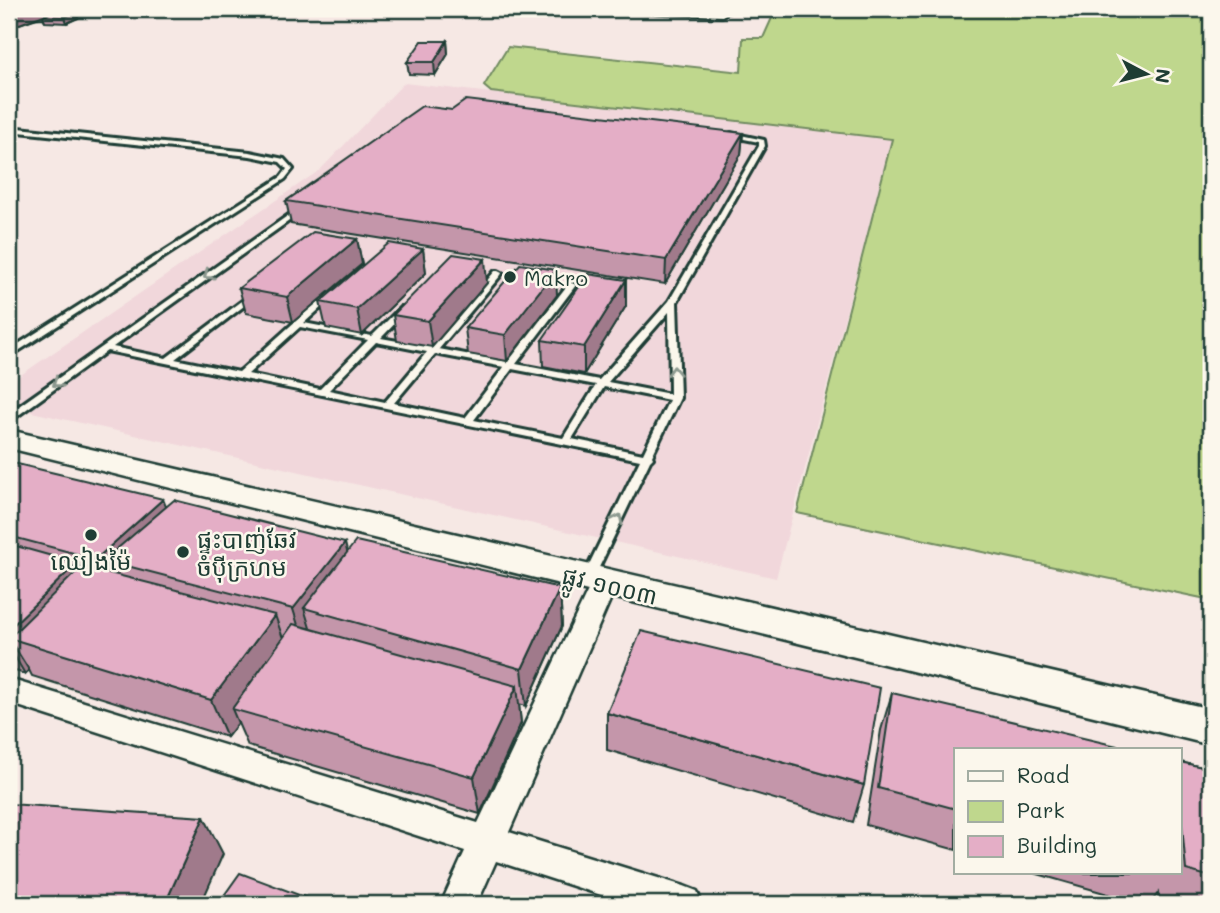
<svg xmlns="http://www.w3.org/2000/svg" width="1220" height="913" font-family="Mali,'Noto Sans Khmer',sans-serif">
<rect width="100%" height="100%" fill="#f6e8e4"/>
<filter id="ink" filterUnits="userSpaceOnUse"><feTurbulence type="fractalNoise" baseFrequency=".0143" numOctaves="2"/><feDisplacementMap in="SourceGraphic" scale="14" xChannelSelector="R" yChannelSelector="G"/><feConvolveMatrix kernelMatrix="1 2 1 2 8 2 1 2 1" color-interpolation-filters="sRGB"/></filter>
<g filter="url(#ink)">
<path fill="#f1d7db" d="M404,83L892,139L776,578L9,407V383L320,170Z"/>
<path fill="#bfd78d" stroke="#6f8a60" stroke-width="2" d="M776,9H1211V600L797,513L892,139L491,92L484,86L508,47L741,72L743,38H763Z"/>
<g fill="none" stroke-linecap="round" stroke-linejoin="round">
<defs>
<path id="lane" d="M9,127L250,152L284,159L293,169L285,179L9,357V350L281,177L287,169L280,162L250,156L9,131Z
M731,133L764,140L765,146L677,302L680,398L652,456L653,458L650,461L593,580H585L583,577L640,460L107,351L13,419L9,420V413L300,207H303V211L113,347L166,358L254,292H257V296L175,359L239,372L328,292H334V296L304,323L372,336L401,307H407V311L381,338L431,347L495,271H498L502,273L501,275L439,349L508,362L569,283H572L576,285L516,364L599,380L669,301L759,146V142L729,136V134ZM669,312L670,394L608,382ZM300,327L368,340L320,389L248,374ZM376,342L427,352L385,402L329,390ZM435,354L504,367L465,418L394,403ZM512,369L596,385L563,438L474,420ZM604,387L669,400L643,454L572,439Z"/>
<path id="street" d="M545,9H555L546,17L541,14Z
M624,9C643,8 714,5 727,13L722,16L629,12Z
M604,574L613,577L617,584L509,832L684,886L697,891L702,904H629L496,861L477,904H441L465,851L9,703V679L478,823L591,584L595,577Z"/>
<path id="secondary" d="M9,430L1211,709V745L9,448Z"/>
</defs>
<use href="#lane" stroke="#1f3d34" stroke-width="6"/>
<use href="#street" stroke="#1f3d34" stroke-width="5"/>
<use href="#secondary" stroke="#1f3d34" stroke-width="5"/>
<use href="#lane" fill="#fbf7ec" fill-rule="evenodd"/>
<use href="#street" fill="#fbf7ec" fill-rule="evenodd"/>
<use href="#secondary" fill="#fbf7ec" fill-rule="evenodd"/>
</g>
<path fill="#c496aa" stroke="#1f3d34" stroke-width="2" d="M9,9H54L55,11L76,12L78,18L67,23L45,22L43,16L51,13L14,26H9Z
M447,41L448,54L435,75L409,74L407,62Z
M452,110L743,133L741,154L665,284L291,224L286,201Z
M357,239L362,264L293,322L246,313L239,288Z
M423,249L426,273L362,335L326,328L320,302Z
M626,280V306L584,374L543,366L542,340Z
M487,283L432,347L397,341L393,315Z
M557,295L507,361L468,354L465,328Z
M9,462L166,506L347,553L560,588L562,626L526,706L519,704L521,723L480,814L248,746L238,723L227,737L32,676L29,670L25,674L9,669Z
M892,693L956,750V850L866,825L881,730Z
M607,713L864,785L853,822L607,750Z
M1180,762L1211,769V904H1159L1158,893L1150,904H1143L1034,873H1180Z"/>
<path fill="#a07a8b" stroke="#1f3d34" stroke-width="2" d="M26,9H54L55,11L14,26L10,14Z
M76,12L78,18L67,23L65,17Z
M447,41L448,54L435,75L434,62Z
M743,133L741,154L665,284L666,260Z
M357,239L362,264L293,322L287,297Z
M423,249L426,273L362,335L357,309Z
M485,259L487,283L432,347L428,321Z
M556,270L557,295L507,361L505,335Z
M626,280V306L584,374V347Z
M163,499L174,527L104,560L115,584L110,588L96,559Z
M345,543L352,572L304,608L310,628L302,638L293,609Z
M77,563L96,600L9,638L29,670L25,674L9,647V629Z
M560,588L562,626L526,706L522,669Z
M275,615L288,653L232,709L238,723L227,737L211,700Z
M517,686L521,723L480,814L474,777Z
M204,817L223,854L201,904H165Z"/>
<path fill="#e4aec6" stroke="#1f3d34" stroke-width="2" d="M9,9H26L10,14H9Z
M54,11L76,12L65,17L43,16Z
M422,41H447L434,62H407Z
M466,100L743,133L666,260L286,201L422,106L452,110Z
M313,232L357,239L287,297L239,288Z
M389,243L423,249L357,309L320,302Z
M453,254L485,259L428,321L393,315Z
M520,264L556,270L505,335L465,328Z
M588,274L626,280L584,347L542,340Z
M9,462L163,499L96,559L9,536Z
M174,500L345,543L293,609L104,560Z
M356,541L560,588L522,669L304,608Z
M9,544L77,563L9,629Z
M82,566L275,615L211,700L9,638Z
M293,624L517,686L474,777L232,709Z
M641,631L880,688L864,785L607,713Z
M892,693L1134,750H956V809L878,788Z
M1180,762L1211,769V877L1186,870L1180,802Z
M9,804L204,817L165,904H9Z
M240,873L323,904H218Z"/>
<defs><path id="oneway-chevron" d="M-2-3.5L2.5 0L-2 3.5" fill="none" stroke-width="1.6" stroke-linecap="round" stroke-linejoin="round" transform="scale(1.75)"/></defs>
<g stroke="#8d9a90">
<use href="#oneway-chevron" transform="translate(208 275) rotate(145)"/>
<use href="#oneway-chevron" transform="translate(674 371) rotate(-91)"/>
<use href="#oneway-chevron" transform="translate(57 383) rotate(145)"/>
<use href="#oneway-chevron" transform="translate(618 519) rotate(-64)"/>
</g>
</g>
<g fill="#1f3d34" stroke="#fbf7ec" stroke-width="2.5">
<circle cx="510" cy="277" r="7"/>
<circle cx="91" cy="535" r="7"/>
<circle cx="183" cy="552" r="7"/>
</g>
<g text-anchor="middle" dominant-baseline="central" stroke-width="5" stroke-linejoin="round" paint-order="stroke">
<g font-size="21" fill="#1f3d34" stroke="#fbf7ec" text-anchor="start">
<text x="524" y="277">Makro</text>
</g>
<g font-size="24" fill="#1f3d34" stroke="#fbf7ec" text-anchor="start">
<text x="197" y="538">ផ្ទះបាញ់ឆែវ<tspan x="197" dy="28">ចំប៉ីក្រហម</tspan></text>
<text x="91" y="560" text-anchor="middle">ឈៀងម៉ៃ</text>
</g>
<g font-size="24" fill="#1f3d34" stroke="#fbf7ec">
<text transform="translate(610 585) rotate(13)">ផ្លូវ ១០០៣</text>
</g>
</g>
<rect width="1220" height="913" fill="none" stroke="#fbf7ec" stroke-width="35"/>
<rect x="18" y="18" width="1185" height="878" fill="none" stroke="#1f3d34" stroke-width="2.5" filter="url(#ink)"/>
<rect x="954" y="748" width="228" height="126" fill="#fbf7ec" stroke="#a3ada2" stroke-width="2"/>
<rect x="968" y="771" width="35" height="10" fill="#fbf7ec" stroke="#a3ada2" stroke-width="2"/>
<text x="1017" y="783" font-size="21" fill="#1f3d34">Road</text>
<rect x="968" y="801" width="35" height="21" fill="#bfd78d" stroke="#a3ada2" stroke-width="2"/>
<text x="1017" y="818" font-size="21" fill="#1f3d34">Park</text>
<rect x="968" y="836" width="35" height="21" fill="#e4aec6" stroke="#a3ada2" stroke-width="2"/>
<text x="1017" y="853" font-size="21" fill="#1f3d34">Building</text>
<g transform="translate(1146 74) rotate(97)" stroke="#fbf7ec" stroke-width="5" paint-order="stroke">
<path d="M0-5L12 26L0 18L-12 26Z" fill="#1f3d34"/>
<text y="-10" font-size="19" font-weight="bold" text-anchor="middle" fill="#1f3d34">N</text>
</g>
</svg>
